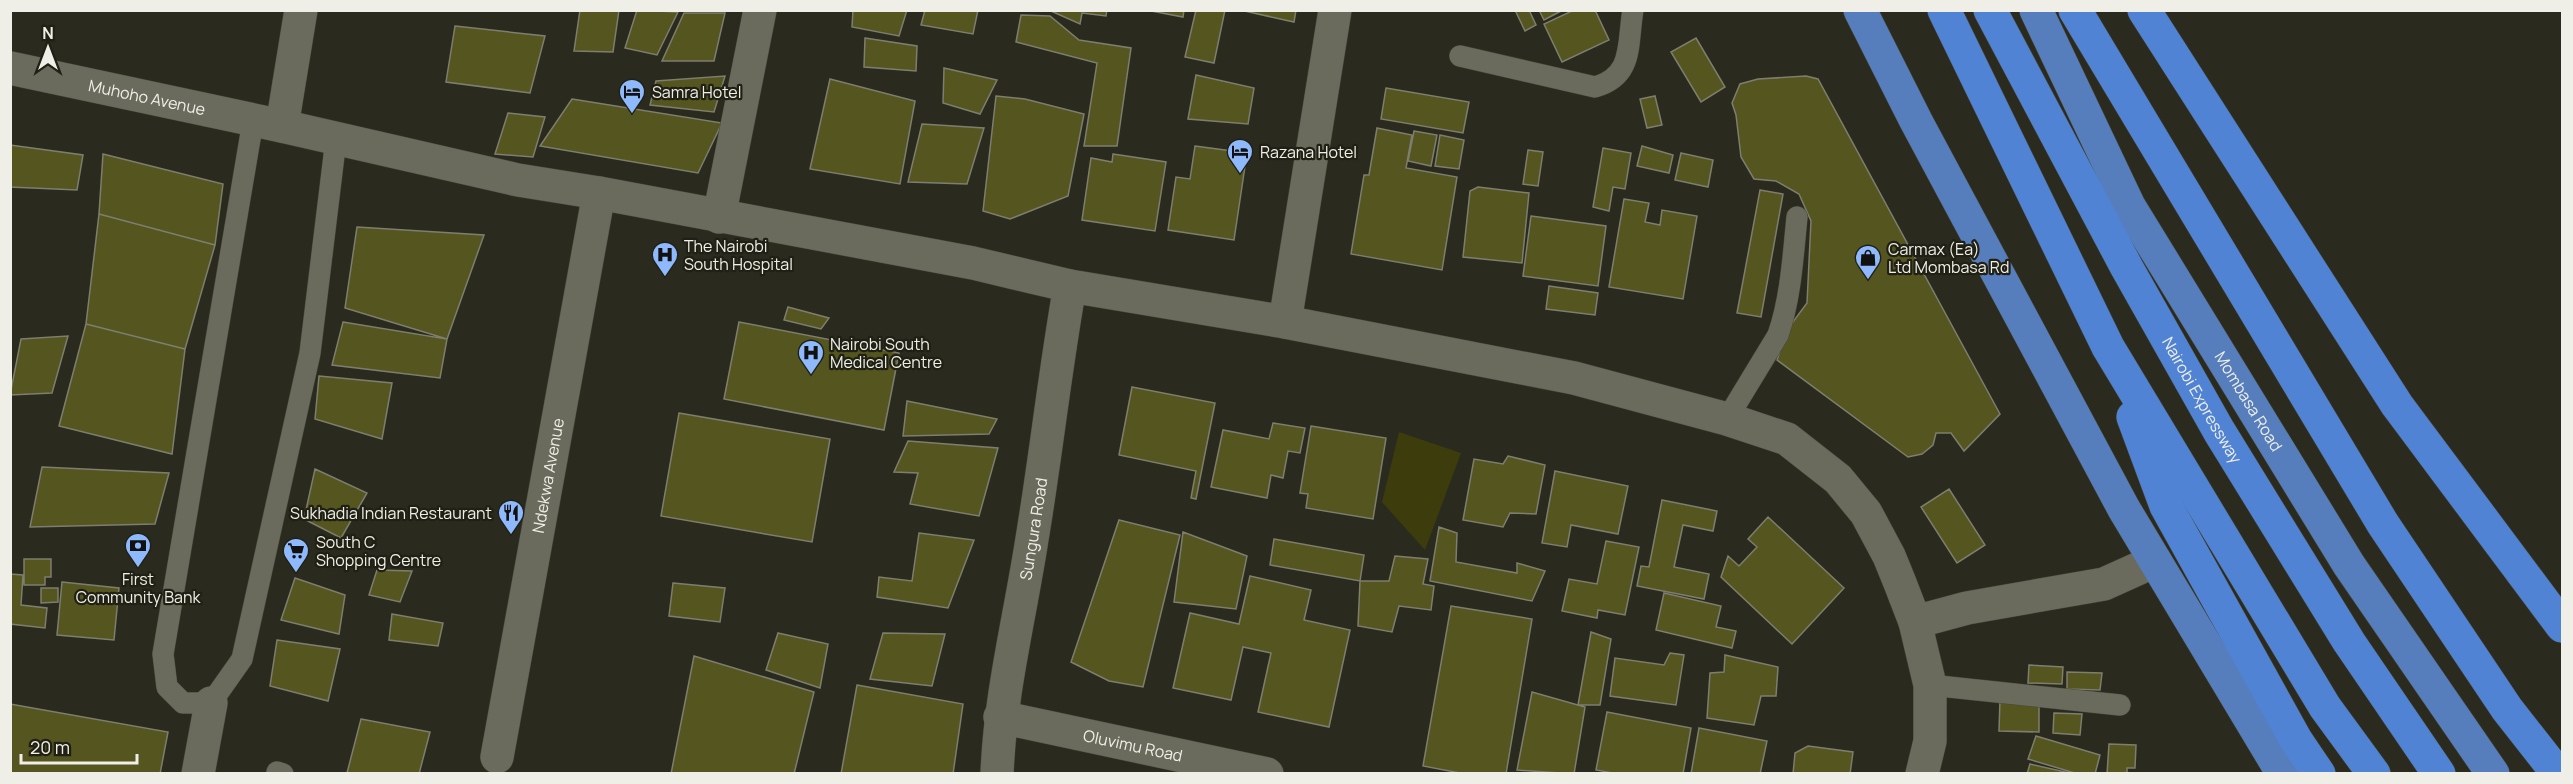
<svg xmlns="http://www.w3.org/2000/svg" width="2573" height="784" font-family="Manrope,sans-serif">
<rect width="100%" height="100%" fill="#2a2a1e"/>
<path fill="#3d3c0d" d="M1399,432L1461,453L1425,550L1382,502Z"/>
<path fill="#55551f" stroke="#7d7e6f" stroke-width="1.5" d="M580,10H619L613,52L574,51Z
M637,10L678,12L657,55L625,48Z
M853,10H907L899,36L852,27Z
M925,10H978L973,34L921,25Z
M1107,10L1106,16L1082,13L1080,24L1051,11Z
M1146,10H1184L1183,17Z
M1196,10H1225L1214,63L1185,57Z
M1240,10H1296L1294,22Z
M1515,10H1529L1536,25L1525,31Z
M1539,10H1563L1544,20Z
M1574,10H1595L1609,40L1562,62L1544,24Z
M684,13H725L714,61H662Z
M1021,15L1050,16L1079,40L1131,48L1117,146H1084L1097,63L1016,42Z
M455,26L545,36L530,93L446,82Z
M865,38L917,46L916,71L864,67Z
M1696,38L1725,87L1701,102L1671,52Z
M944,68L997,80L980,114L943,103Z
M1196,75L1254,88L1248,124L1188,119Z
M725,76L714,112L650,105L656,81Z
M1806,76L1818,79L2000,414L1964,451L1951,433H1936L1933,445L1922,454L1908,457L1777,360L1787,330L1807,303L1811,221L1799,194L1776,181L1754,179L1741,157L1736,115L1732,103L1740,84L1758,79Z
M830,79L915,101L900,184L810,169Z
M1386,88L1469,102L1463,133L1381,119Z
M996,96L1025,99L1084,114L1068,196L1010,219L983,211Z
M1655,96L1662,125L1647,128L1640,99Z
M572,99L722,123L698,173L540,146Z
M508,113L545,117L533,157L495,154Z
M922,124L984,128L967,184L908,182Z
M1377,128L1412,135L1406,168L1457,177L1442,270L1351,254L1364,175H1369Z
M1414,131L1437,135L1431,166L1408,161Z
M1440,135L1464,140L1459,169L1435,166Z
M10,145L83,155L77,190L10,187Z
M1195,146L1247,153L1234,240L1168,230L1176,177L1190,179Z
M1642,146L1673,155L1669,173L1637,166Z
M1603,148L1631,153L1625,189L1613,187L1609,211L1593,207Z
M1528,150L1543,152L1538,186L1523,184Z
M1681,153L1713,160L1708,187L1675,180Z
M103,154L223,184L215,245L99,214Z
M1113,154L1166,162L1155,231L1082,220L1091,158L1112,162Z
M1478,187L1529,193L1522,263L1463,257L1470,191Z
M1760,190L1783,194L1761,317L1737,313Z
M1624,199L1649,203L1645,222L1660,225L1662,210L1697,216L1683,299L1609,287Z
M99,214L215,245L185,349L86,324Z
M1531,216L1606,226L1598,286L1523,276Z
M357,227L484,235L447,339L345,308Z
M1549,286L1598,293L1595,315L1546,309Z
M788,307L829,318L821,329L784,320Z
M343,322L447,339L440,378L332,365Z
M739,322L899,353L884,430L724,399Z
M86,324L185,349L172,454L59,426Z
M68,336L52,393L10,395L21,339Z
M319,376L392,383L382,439L315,419Z
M1132,387L1215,403L1196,499L1191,498L1196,471L1119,455Z
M907,401L997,419L989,434L903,436Z
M679,413L830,439L812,542L661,516Z
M1273,423L1305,428L1300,453L1288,451L1283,478L1271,475L1267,498L1211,487L1223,430L1269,439Z
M1311,426L1386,438L1373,519L1306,508L1308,494L1300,493Z
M908,441L998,448L979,516L910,504L918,473L894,472Z
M1508,456L1545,465L1536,514L1510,513L1503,527L1463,520L1474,459L1503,464Z
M42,467L169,473L155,524L30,527Z
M315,469L367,493L341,538L304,519Z
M1555,471L1628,486L1618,534L1571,525L1567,547L1542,543Z
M1949,489L1985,545L1957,563L1921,507Z
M1662,500L1717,511L1713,531L1683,525L1674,567L1709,574L1704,599L1637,586L1641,566L1649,567Z
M1768,517L1844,588L1792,644L1721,577L1728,556L1739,566L1757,547L1748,539Z
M1119,520L1180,535L1143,687L1109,681L1071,662Z
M1439,527L1457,533L1456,562L1517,573V563L1545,571L1532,601L1430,581Z
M1183,532L1247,556L1236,609L1174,602Z
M919,533L974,540L948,608L877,597L879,577L912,581Z
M1274,539L1364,555L1360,581L1270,565Z
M1606,541L1639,547L1625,615L1598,610L1597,618L1562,611L1569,579L1597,584Z
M1395,556L1428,559L1423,584L1434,586L1431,610L1399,606L1392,632L1358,626L1360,581H1389Z
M24,559H51V577H45V585H24Z
M377,570L412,571L400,602L369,595Z
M10,574L23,575L21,605L47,608L45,628L10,624Z
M1250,576L1311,590L1304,620L1350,630L1329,727L1258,712L1271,653L1243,647L1231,700L1173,688L1190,613L1239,624Z
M295,578L345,595L339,634L281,620Z
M62,582L119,588L114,640L57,635Z
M673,583L725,588L720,622L669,616Z
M41,588H58V602L41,603Z
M1664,593L1721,606L1716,627L1736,631L1732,648L1656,630Z
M1451,606L1532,619L1506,774H1465L1423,766Z
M392,614L443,623L438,646L389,640Z
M1591,632L1611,639L1600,705H1578Z
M778,633L828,644L820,688L766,670Z
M883,633L945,634L932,686L870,679Z
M277,640L340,649L328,701L270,686Z
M1670,653L1684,655L1676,705L1610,696L1615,658L1664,665Z
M1725,655L1778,667L1776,696H1761L1754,725L1707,718L1710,673L1724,672Z
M694,656L814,692L794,774H671Z
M2029,665L2063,667L2062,684L2028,683Z
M2067,672L2102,673L2100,690L2067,689Z
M857,685L963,704L953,774H841Z
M1532,692L1585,707L1574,774L1517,770Z
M2000,699L2039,700V732L1999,731Z
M10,704L168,732L160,774H10Z
M1607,712L1691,728L1683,774H1618L1596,770Z
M2054,713L2082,714L2080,735L2053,733Z
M361,719L430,732L419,774L347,773Z
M1699,728L1767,741L1760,774H1691Z
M2036,736L2100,755L2095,774H2078L2028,759Z
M2109,744L2136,745L2135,768H2127V774H2107Z
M1808,746L1853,752L1850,774H1793L1795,753Z
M2030,764L2070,773V774H2027Z"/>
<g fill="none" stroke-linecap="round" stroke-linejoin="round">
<defs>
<path id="service" d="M1460,56L1595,87C1634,76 1627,45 1633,10
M253,121L163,654L167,687L183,703H211L242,659L310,353L336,139
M1727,419L1778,335C1791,297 1793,256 1797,217
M1930,685L2120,705
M277,772L283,774"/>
<g id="minor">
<path id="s1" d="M10,68L282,126L518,180L599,193L973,263L1070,286L1285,322L1574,378L1727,419L1787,439L1838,479L1866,513L1889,556L1900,583L1915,622L1930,685V741L1922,774"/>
<path d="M282,126L301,10"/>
<path d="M719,217L760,10"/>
<path d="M1285,322L1335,10"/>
<path d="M1915,622L1967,608L2104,584L2155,561"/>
<path id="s2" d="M1000,717L1267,774"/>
<path id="s3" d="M497,757L599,193"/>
<path d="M198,774L211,703"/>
<path id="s4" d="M997,774C1000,694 1020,617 1032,539C1046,455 1055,370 1070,286"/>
</g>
<g id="trunk">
<path d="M1860,10L1916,121L2124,509L2283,774"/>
<path id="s5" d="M2036,10L2129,206L2349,565L2493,774"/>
</g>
<g id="motorway">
<path d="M1944,10L2108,347L2325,707L2374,774"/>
<path id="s6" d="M1990,10L2127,268L2219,431L2349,642L2439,774"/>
<path d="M2075,10L2383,524L2507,709L2558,774"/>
<path d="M2144,10L2397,405L2562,626"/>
<path d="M2133,417L2166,506L2296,740L2319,774"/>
</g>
</defs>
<use href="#service" stroke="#47483e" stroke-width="22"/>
<use href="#minor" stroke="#47483e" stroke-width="34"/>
<use href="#trunk" stroke="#47483e" stroke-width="34"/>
<use href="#motorway" stroke="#47483e" stroke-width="34"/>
<use href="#service" stroke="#6b6b5d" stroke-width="21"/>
<use href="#minor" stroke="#6b6b5d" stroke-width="33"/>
<use href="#trunk" stroke="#567ebc" stroke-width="33"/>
<use href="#motorway" stroke="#5183d4" stroke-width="33"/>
</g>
<defs>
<symbol id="hotel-pin" viewBox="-11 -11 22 30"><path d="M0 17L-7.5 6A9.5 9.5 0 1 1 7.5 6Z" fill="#8eb9fd" stroke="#202015"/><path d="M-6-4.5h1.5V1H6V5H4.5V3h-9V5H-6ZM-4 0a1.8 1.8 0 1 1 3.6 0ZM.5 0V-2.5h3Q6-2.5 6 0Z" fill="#111"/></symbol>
<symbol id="hospital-pin" viewBox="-11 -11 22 30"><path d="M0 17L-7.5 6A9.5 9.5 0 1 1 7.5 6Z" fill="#8eb9fd" stroke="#202015"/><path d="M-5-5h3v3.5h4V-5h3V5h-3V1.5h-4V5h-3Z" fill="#111"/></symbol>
<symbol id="shop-pin" viewBox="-11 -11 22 30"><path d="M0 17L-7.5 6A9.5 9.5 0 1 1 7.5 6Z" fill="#8eb9fd" stroke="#202015"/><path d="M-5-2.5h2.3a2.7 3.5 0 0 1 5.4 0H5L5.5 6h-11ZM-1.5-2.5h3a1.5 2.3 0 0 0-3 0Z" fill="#111"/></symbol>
<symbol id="restaurant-pin" viewBox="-11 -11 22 30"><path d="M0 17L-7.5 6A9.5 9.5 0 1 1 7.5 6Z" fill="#8eb9fd" stroke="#202015"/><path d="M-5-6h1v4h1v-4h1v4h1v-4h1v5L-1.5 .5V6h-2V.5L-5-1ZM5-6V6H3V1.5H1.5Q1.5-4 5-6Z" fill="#111"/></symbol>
<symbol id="bank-pin" viewBox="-11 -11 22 30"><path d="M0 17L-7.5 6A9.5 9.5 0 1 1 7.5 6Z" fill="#8eb9fd" stroke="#202015"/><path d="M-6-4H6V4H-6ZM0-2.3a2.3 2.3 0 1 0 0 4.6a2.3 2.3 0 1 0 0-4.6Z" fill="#111"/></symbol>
<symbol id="supermarket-pin" viewBox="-11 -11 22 30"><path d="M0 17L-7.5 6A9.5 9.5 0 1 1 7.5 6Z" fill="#8eb9fd" stroke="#202015"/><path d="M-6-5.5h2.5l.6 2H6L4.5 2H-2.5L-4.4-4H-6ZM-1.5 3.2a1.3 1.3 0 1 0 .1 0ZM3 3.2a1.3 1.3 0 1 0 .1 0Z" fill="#111"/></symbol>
</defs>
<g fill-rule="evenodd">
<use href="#hotel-pin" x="617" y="77" width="30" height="40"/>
<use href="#hotel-pin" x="1225" y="137" width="30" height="40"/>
<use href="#hospital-pin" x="650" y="240" width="30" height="40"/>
<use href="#shop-pin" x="1853" y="243" width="30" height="40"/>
<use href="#hospital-pin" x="796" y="338" width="30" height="40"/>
<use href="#restaurant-pin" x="496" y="498" width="30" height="40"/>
<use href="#bank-pin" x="123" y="531" width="30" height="40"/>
<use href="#supermarket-pin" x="281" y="536" width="30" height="40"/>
</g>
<g text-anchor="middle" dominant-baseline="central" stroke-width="4.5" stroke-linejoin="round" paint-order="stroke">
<g font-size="16" fill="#efefe7" stroke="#202015" text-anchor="start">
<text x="652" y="92">Samra Hotel</text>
<text x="1260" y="152">Razana Hotel</text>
<text x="684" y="246">The Nairobi<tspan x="684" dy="18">South Hospital</tspan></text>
<text x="1888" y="249">Carmax (Ea)<tspan x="1888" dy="18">Ltd Mombasa Rd</tspan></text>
<text x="830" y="344">Nairobi South<tspan x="830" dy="18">Medical Centre</tspan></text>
<text x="492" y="513" text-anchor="end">Sukhadia Indian Restaurant</text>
<text x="316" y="542">South C<tspan x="316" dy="18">Shopping Centre</tspan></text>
<text x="138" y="579" text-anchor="middle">First<tspan x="138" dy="18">Community Bank</tspan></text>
</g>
<g font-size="16" fill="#efefe7" stroke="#202015">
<text stroke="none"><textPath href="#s1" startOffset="140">Muhoho Avenue</textPath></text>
<text stroke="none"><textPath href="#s6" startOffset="444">Nairobi Expressway</textPath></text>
<text stroke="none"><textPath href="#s5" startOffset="446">Mombasa Road</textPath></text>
<text stroke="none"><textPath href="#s3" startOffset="286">Ndekwa Avenue</textPath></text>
<text stroke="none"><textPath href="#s4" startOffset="248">Sungura Road</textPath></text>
<text stroke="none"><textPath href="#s2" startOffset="136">Oluvimu Road</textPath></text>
</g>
</g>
<rect width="2573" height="784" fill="none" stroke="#efefe7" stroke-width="24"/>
<g transform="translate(48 48)" stroke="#202015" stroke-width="4.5" paint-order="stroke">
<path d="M0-4.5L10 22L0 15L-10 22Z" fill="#efefe7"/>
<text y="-9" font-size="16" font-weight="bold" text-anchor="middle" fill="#efefe7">N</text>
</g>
<path d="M21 754v9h116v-9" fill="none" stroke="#efefe7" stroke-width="3"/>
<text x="30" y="754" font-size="18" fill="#efefe7" stroke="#202015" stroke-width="4.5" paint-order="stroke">20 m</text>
</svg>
